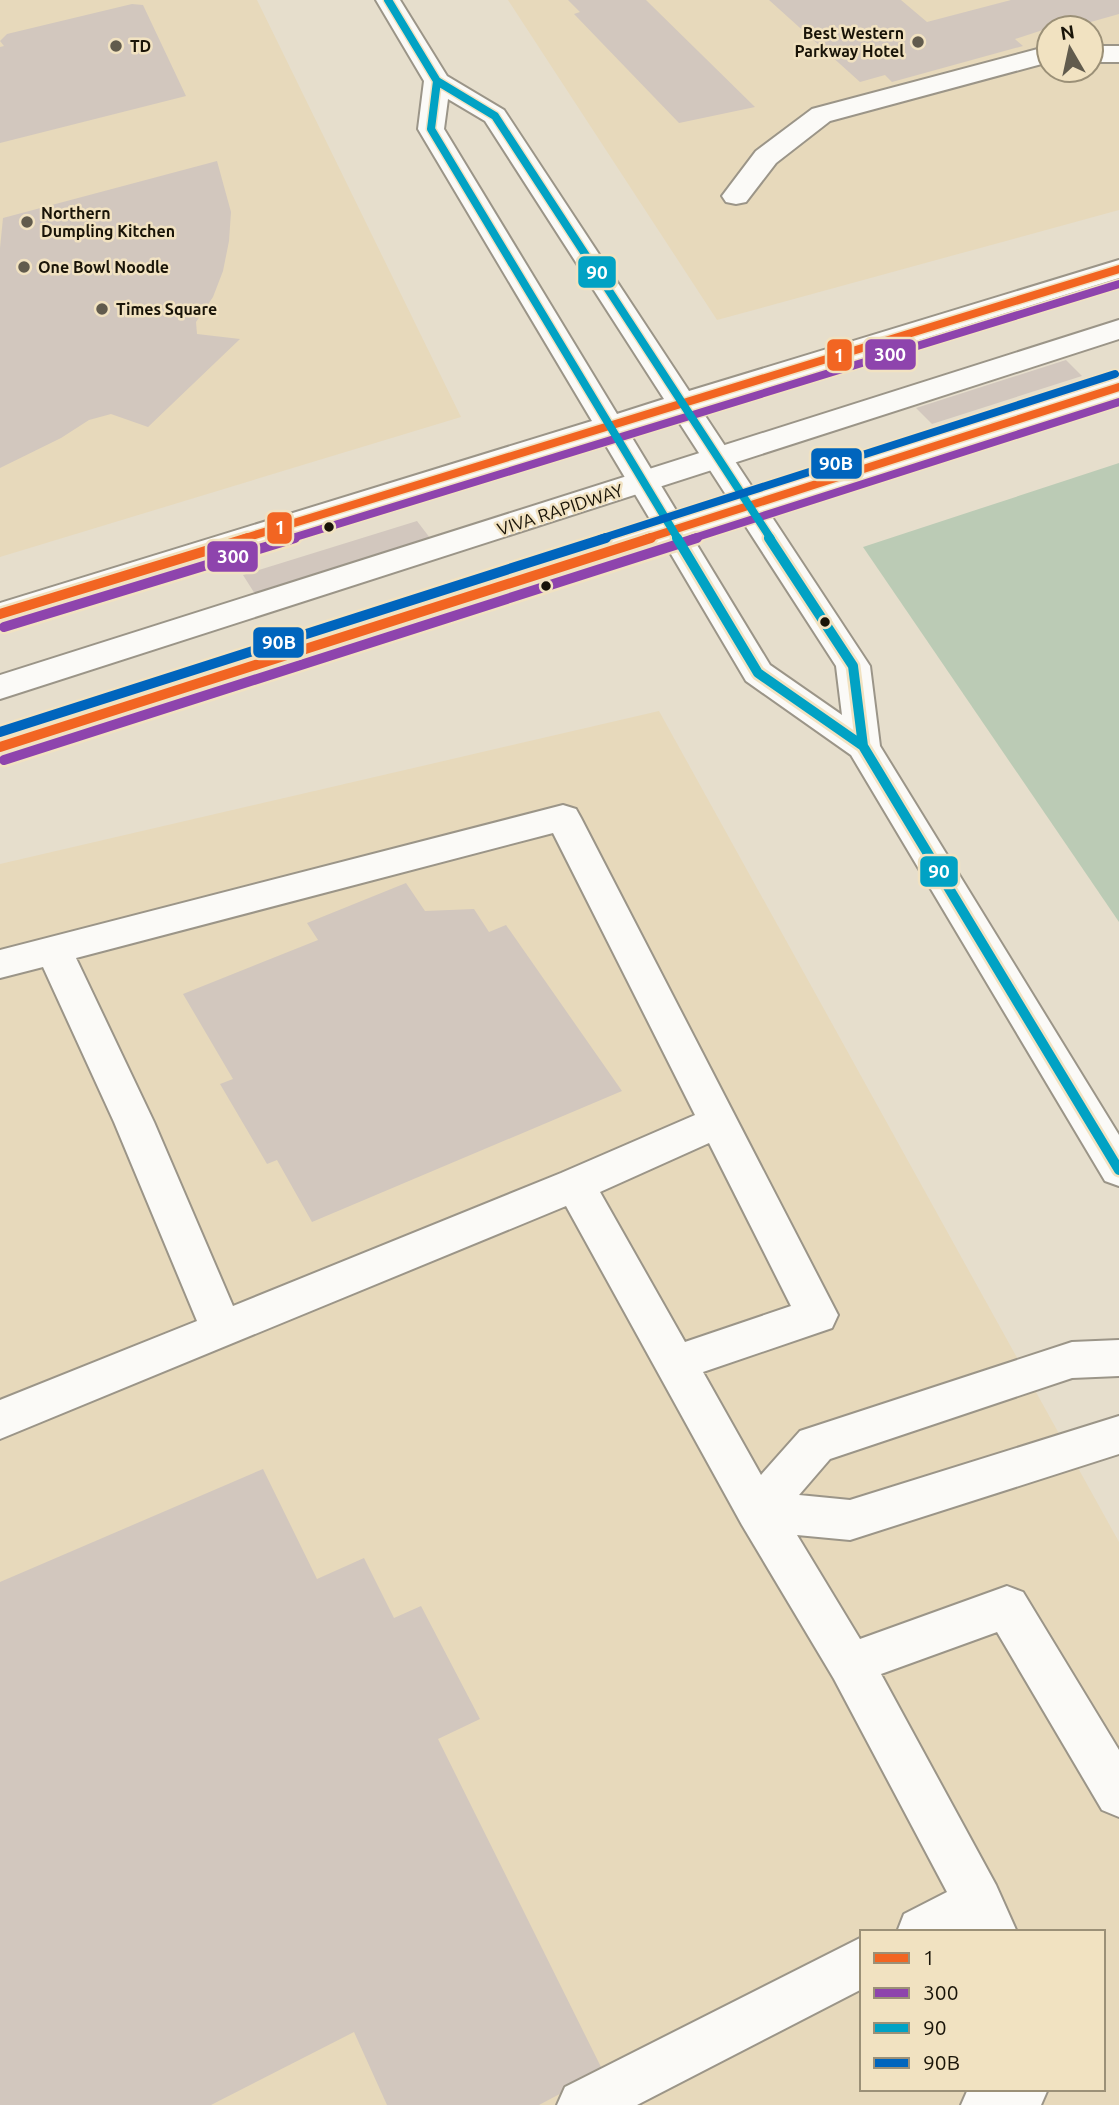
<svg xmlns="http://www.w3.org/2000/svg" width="1119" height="2105" font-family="Ubuntu,sans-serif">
<rect width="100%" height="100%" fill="#e6decc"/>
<path fill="#e7d9bb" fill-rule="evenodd" d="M0,0H257L461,417L0,557Z
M508,0H1119V210L717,320ZM1049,28H1091V70H1049Z
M659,711L1119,1542V2105H0V864ZM862,1932H1103V2089H862Z"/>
<path fill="#bbcbb5" d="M1119,463V922L863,547Z"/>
<path fill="#d2c7be" d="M568,0H646L755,107L679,123L574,14L580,12Z
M769,0H901L927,22L1011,0H1119V14L1073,27L1070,24L1049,28L1015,39L1023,46L892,82L885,75L860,82Z
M132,4L143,5L186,96L0,143V47L4,46L0,41L7,34Z
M217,161L231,212L229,241L223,271L213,297L196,322L197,334L240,339L148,427L111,414L89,420L61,438L0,468V248L3,218Z
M1066,360L1082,376L932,424L916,408Z
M417,521L430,538L255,594L243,575Z
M406,883L425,911L474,909L489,932L506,925L622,1091L312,1222L277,1160L267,1164L220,1084L233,1079L183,994L318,940L307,923Z
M263,1469L317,1579L364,1558L394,1618L421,1606L480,1719L438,1739L603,2071L539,2105H387L354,2032L211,2105H0V1582Z"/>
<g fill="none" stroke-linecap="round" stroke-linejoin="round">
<defs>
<path id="minor" d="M1049,46V62L830,121L776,163L746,202L736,204L726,202L722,196L756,151L812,109Z
M1091,46H1119V62H1091Z
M1119,320V339L0,699V675Z
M563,805L576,809L581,818L838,1315L832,1328L703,1372L761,1475L800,1431L1072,1342L1119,1340V1376L1072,1378L830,1459L799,1495L850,1500L1119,1416V1454L850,1540L797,1535L860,1639L1007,1586L1023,1592L1119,1750V1817L1102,1810L997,1632L881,1674L996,1885L1017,1932H897L904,1914L947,1892L834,1679L742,1525L566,1206L0,1439V1400L197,1321L114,1122L43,967L0,978V950ZM553,833L695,1115L561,1173L233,1306L154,1122L76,958ZM709,1143L791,1306L685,1342L600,1192Z
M862,1937V1989L637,2105H557L565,2087Z
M968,2089H1048L1041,2105H961Z"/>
<path id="major" d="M376,0H400L447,76L504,110L689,391L1119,260V278L700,408L756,493L1119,378V397L768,511L870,666L880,746L1119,1135V1186L1105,1181L851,755L746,681L665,544L0,759V735L654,526L602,439L0,625V603L592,421L418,129L424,81ZM448,99L485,121L664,399L617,414L444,129ZM675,416L730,501L680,517L628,431ZM741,519L836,666L842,715L770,665L691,535Z"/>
</defs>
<use href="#minor" stroke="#9b9588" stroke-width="4"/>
<use href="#major" stroke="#9b9588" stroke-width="4"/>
<use href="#minor" fill="#fbfaf7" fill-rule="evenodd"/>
<use href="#major" fill="#fbfaf7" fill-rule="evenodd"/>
<defs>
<path id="bus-1-far1" d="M242,539L1119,269
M645,539L1119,387"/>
<path id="bus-1" d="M0,614L248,538
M0,747L651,538"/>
<path id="bus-2-far1" d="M289,539L1119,284
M691,539L1119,402"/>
<path id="bus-2" d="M4,627L295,538
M4,760L697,538"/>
<path id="bus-3-far1" d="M388,0L437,81L495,116L771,539
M437,81L431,129L678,539"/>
<path id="bus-3" d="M677,538L758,673L863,746
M769,538L853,666L863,746L1119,1170"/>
<path id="bus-4-far1" d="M600,539L1115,374"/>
<path id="bus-4" d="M0,732L606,538"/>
</defs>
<use href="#bus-1-far1" stroke="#f1e2c1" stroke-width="11"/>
<use href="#bus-1" stroke="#f1e2c1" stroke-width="15"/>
<use href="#bus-2-far1" stroke="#f1e2c1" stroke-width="11"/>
<use href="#bus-2" stroke="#f1e2c1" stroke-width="15"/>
<use href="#bus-3-far1" stroke="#f1e2c1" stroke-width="11"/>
<use href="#bus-3" stroke="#f1e2c1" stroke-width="15"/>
<use href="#bus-4-far1" stroke="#f1e2c1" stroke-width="11"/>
<use href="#bus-4" stroke="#f1e2c1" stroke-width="15"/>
<use href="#bus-1-far1" stroke="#f26522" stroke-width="8"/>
<use href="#bus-1" stroke="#f26522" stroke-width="10"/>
<use href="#bus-2-far1" stroke="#8e44ad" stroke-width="8"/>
<use href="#bus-2" stroke="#8e44ad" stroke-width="10"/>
<use href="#bus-3-far1" stroke="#01a2c4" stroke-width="8"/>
<use href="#bus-3" stroke="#01a2c4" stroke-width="10"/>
<use href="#bus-4-far1" stroke="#0065bd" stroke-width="8"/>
<use href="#bus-4" stroke="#0065bd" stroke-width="10"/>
</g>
<g fill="#615b4d" stroke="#f1e2c1" stroke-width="2.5">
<circle cx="918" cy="42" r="7"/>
<circle cx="116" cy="46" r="7"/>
<circle cx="27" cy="222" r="7"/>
<circle cx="24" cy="267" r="7"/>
<circle cx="102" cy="309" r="7"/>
</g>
<g fill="#191408" stroke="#f1e2c1" stroke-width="2.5">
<circle cx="329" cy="527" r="6"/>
<circle cx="546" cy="586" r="6"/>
<circle cx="825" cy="622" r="6"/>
</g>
<g text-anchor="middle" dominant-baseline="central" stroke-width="5" stroke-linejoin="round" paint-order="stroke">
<g font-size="16" font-weight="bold" fill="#191408" stroke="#f1e2c1" text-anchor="start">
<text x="904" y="33" text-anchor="end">Best Western<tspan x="904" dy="18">Parkway Hotel</tspan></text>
<text x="130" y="46">TD</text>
<text x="41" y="213">Northern<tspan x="41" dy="18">Dumpling Kitchen</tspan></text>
<text x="38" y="267">One Bowl Noodle</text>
<text x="116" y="309">Times Square</text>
</g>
<g font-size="18" fill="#191408" stroke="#f1e2c1">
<text transform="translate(560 509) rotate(-18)">VIVA RAPIDWAY</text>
</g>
</g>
<g stroke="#f1e2c1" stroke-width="2.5">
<rect x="577" y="255" width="40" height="34" rx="7" fill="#01a2c4"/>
<rect x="864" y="338" width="53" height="33" rx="7" fill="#8e44ad"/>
<rect x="826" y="338" width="27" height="34" rx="7" fill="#f26522"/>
<rect x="810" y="447" width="53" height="33" rx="7" fill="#0065bd"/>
<rect x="266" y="511" width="27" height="34" rx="7" fill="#f26522"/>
<rect x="206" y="540" width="53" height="33" rx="7" fill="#8e44ad"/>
<rect x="252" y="626" width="53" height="33" rx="7" fill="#0065bd"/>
<rect x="919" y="855" width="40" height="33" rx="7" fill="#01a2c4"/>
</g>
<g font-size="19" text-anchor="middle" font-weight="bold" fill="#fff">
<text x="597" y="279">90</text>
<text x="890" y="361">300</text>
<text x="839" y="362">1</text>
<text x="836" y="470">90B</text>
<text x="280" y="534">1</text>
<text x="233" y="563">300</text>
<text x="279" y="649">90B</text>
<text x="939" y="878">90</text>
</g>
<rect x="860" y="1930" width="245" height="161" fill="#f1e2c1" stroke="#9b9077" stroke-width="2"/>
<rect x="874" y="1953" width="35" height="10" fill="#f26522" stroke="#9b9077" stroke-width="2"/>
<text x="923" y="1965" font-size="21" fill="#191408">1</text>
<rect x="874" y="1988" width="35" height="10" fill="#8e44ad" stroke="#9b9077" stroke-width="2"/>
<text x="923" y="2000" font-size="21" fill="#191408">300</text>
<rect x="874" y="2023" width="35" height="10" fill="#01a2c4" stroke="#9b9077" stroke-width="2"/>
<text x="923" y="2035" font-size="21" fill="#191408">90</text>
<rect x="874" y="2058" width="35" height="10" fill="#0065bd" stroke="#9b9077" stroke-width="2"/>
<text x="923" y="2070" font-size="21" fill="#191408">90B</text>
<g transform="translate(1070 49) rotate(351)"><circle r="33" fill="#f1e2c1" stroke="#9b9077" stroke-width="2"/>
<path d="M0-5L12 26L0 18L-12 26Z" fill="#615b4d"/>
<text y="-10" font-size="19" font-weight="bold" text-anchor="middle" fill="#191408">N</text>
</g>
</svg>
